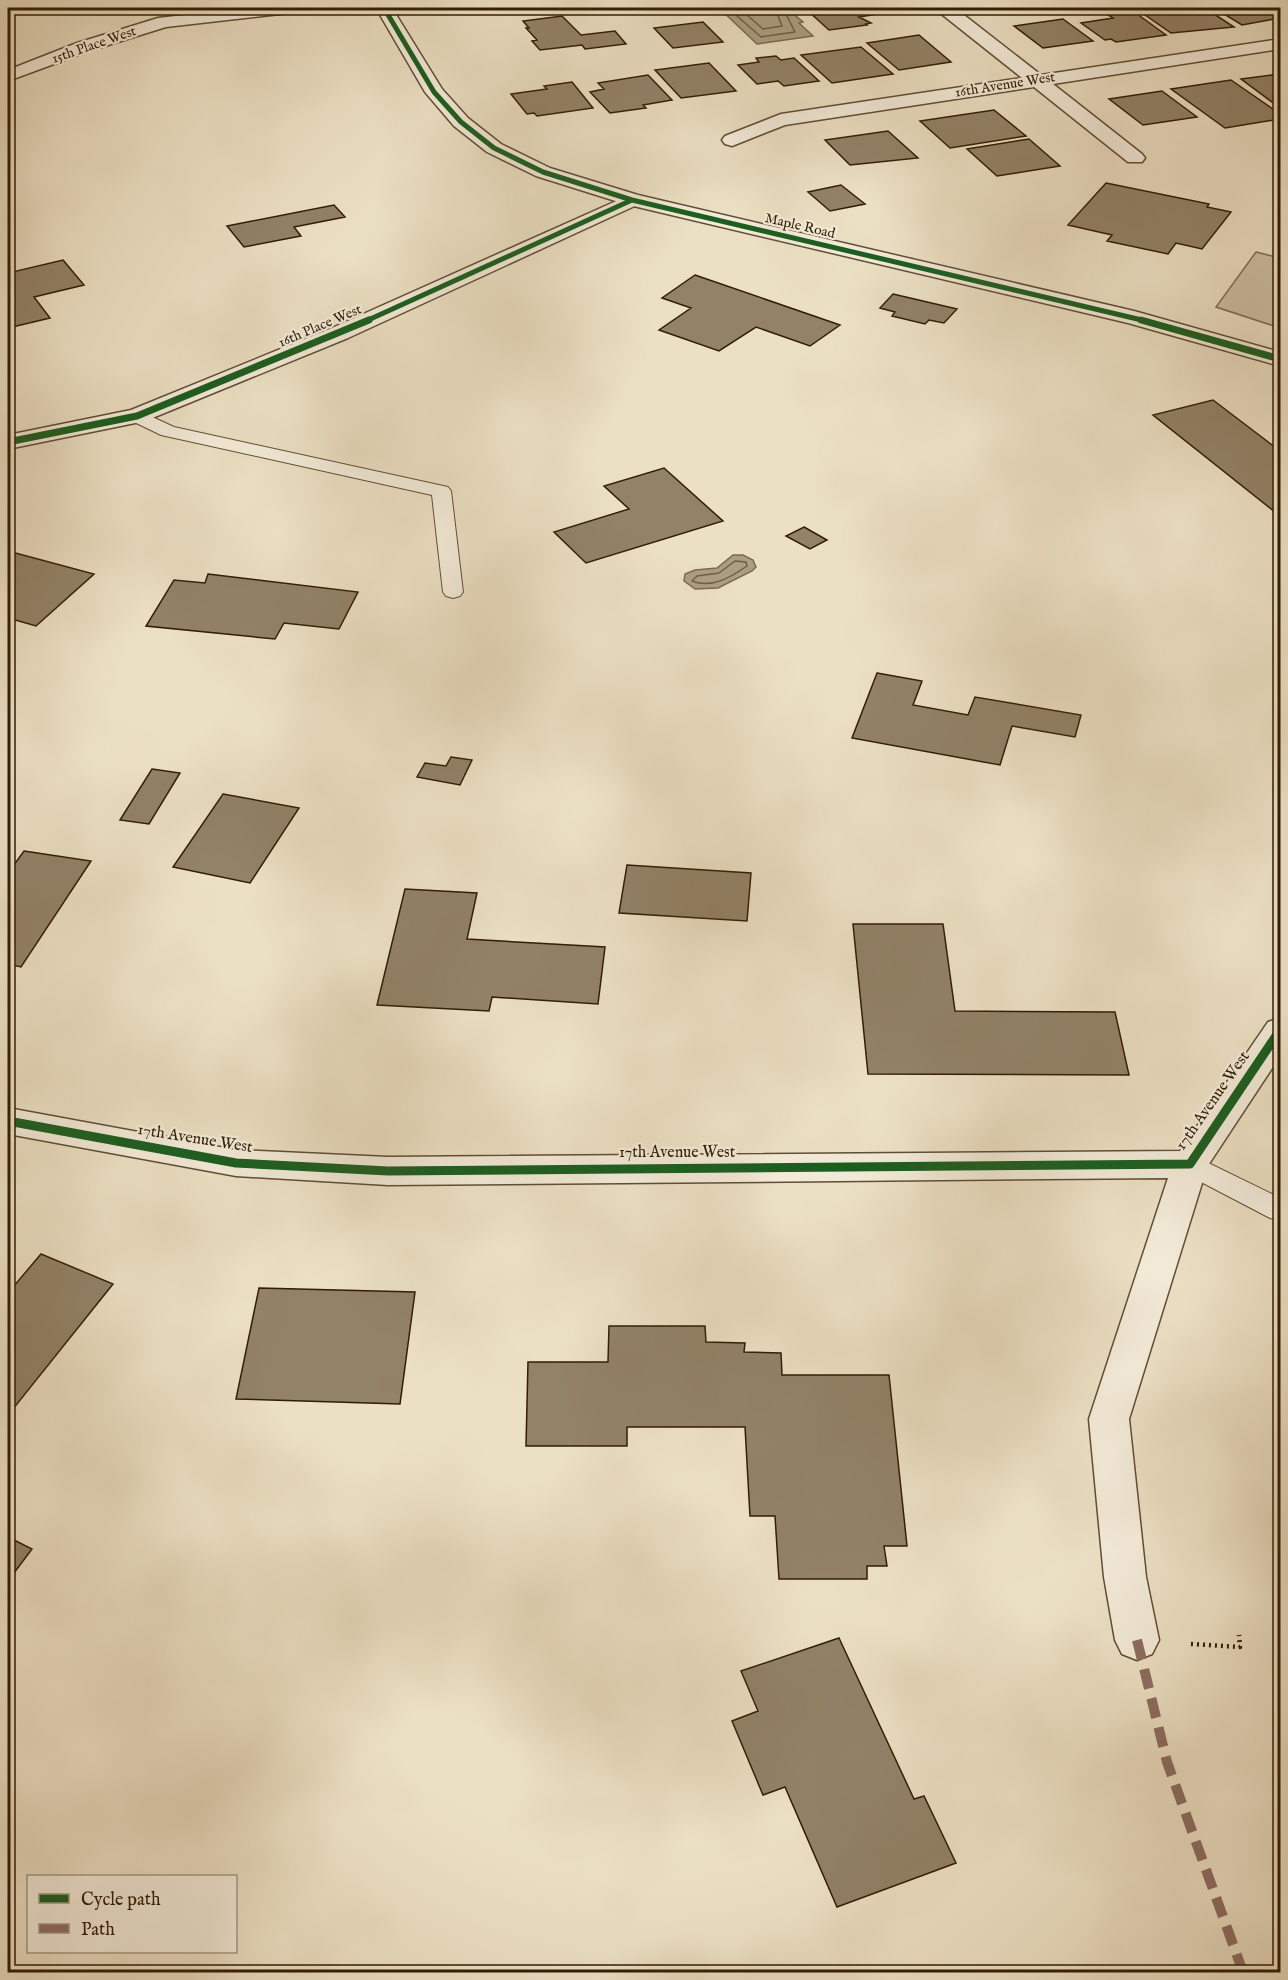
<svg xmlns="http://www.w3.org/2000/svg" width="1288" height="1980" font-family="'IM FELL English',serif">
<rect width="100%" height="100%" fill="#ece0c4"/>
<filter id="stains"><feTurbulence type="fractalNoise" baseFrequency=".00333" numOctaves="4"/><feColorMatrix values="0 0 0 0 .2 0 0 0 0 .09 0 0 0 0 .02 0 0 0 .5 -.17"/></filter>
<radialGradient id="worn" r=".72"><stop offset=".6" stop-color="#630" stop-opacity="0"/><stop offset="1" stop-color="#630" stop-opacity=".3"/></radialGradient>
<path fill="#ccbfa3" stroke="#7e6e54" stroke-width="1.5" d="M1256,252L1280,258V328L1216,307Z"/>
<path fill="#ac9e83" stroke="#7b6a50" stroke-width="1.5" d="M719,8H786L803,22L799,23L813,36L757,44Z
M733,555H743L753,560L756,567L752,571L718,588L695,589L684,581L685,574L695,570L717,568Z"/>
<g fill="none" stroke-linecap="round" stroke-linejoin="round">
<path stroke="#6e5e44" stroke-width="1.5" d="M728,8L761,37L795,32L783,8
M739,8L763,29L782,26L775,8
M735,561L746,562L747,566C731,577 712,589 692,581L697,576L719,573Z"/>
</g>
<path fill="#928268" stroke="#311d04" stroke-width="1.5" d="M826,8H877L884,13L859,17L871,23L866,24L867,25L829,30L807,10Z
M1155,8H1205L1234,27L1171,33L1138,10Z
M1214,8H1280V18L1242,25Z
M1133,11L1166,35L1116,42L1111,39L1105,40L1081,23L1113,18L1108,15Z
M562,16L581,35L615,31L626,44L585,49L582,45L540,50L532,41L537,40L526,28H529L523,21Z
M1063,19L1093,41L1043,48L1014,26Z
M703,22L723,42L673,48L654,28Z
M919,35L951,62L899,70L867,43Z
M861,47L893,74L832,83L801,55Z
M776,56L781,60L794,58L819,81L784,86L778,81L757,84L738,65L759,62L756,58Z
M709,63L736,91L681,98L655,70Z
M1280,74V108L1241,79Z
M648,75L672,100L643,105L646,108L610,113L590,92L604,89L598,83Z
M1231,80L1280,114V119L1225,128L1171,89Z
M572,82L593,108L537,116L534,113L527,114L511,94L547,89L544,86Z
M1162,91L1197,117L1143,125L1109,99Z
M994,110L1026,136L950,148L920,121Z
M888,131L918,158L850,165L825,140Z
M1029,139L1060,166L997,176L967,149Z
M1106,183L1209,204L1207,207L1231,212L1202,249L1176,243L1168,254L1107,241L1112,235L1068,225Z
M841,185L865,204L830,211L808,192Z
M334,205L345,217L294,227L301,236L244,247L227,226Z
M63,260L84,285L34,297L50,318L8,328V273Z
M695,275L840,325L810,346L756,327L719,351L659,330L691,308L662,298Z
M893,294L957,309L944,323L929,320L925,324L892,316L895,312L880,308Z
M1213,400L1280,451V516L1153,415Z
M664,468L723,521L586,563L554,532L629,509L604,486Z
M804,527L827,540L810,549L786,536Z
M8,551L94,574L36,626L8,618Z
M208,574L358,592L339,629L284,623L275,639L146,626L174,580L205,583Z
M877,673L922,681L913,705L968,715L975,697L1081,715L1075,737L1012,726L1000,765L852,738Z
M451,757L472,760L460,785L417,777L425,763L446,766Z
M152,769L180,773L149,824L120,820Z
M223,794L299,808L250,883L173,867Z
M24,851L91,861L21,967L8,964V873Z
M627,865L751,873L747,921L619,913Z
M405,889L477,893L467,939L605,947L598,1004L492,997L489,1011L377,1005Z
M853,924H943L955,1011L1115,1012L1129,1075L868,1074Z
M41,1254L113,1284L9,1414L8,1293Z
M259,1288L415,1292L400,1404L236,1399Z
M609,1326H705L706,1342L745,1343L744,1352L781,1353L782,1375H889L907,1546H884L887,1566H867V1579H779L775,1516H750L745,1427H627V1446H526L528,1362H608Z
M8,1537L32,1549L8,1581Z
M839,1638L914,1799L924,1796L956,1863L837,1907L785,1787L763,1795L732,1721L758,1711L741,1671Z"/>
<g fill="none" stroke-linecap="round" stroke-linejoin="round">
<defs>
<path id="service" d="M137,410L174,427L448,487L451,491L463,592L460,596L453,598L446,596L443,592L432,495L161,435L130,420L128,416L130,412Z
M1190,1154L1280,1198V1221L1270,1218L1180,1171L1176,1164L1180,1157Z"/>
<path id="minor" d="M247,8H298L295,12L289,13L166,27L89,51L8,81V70L77,43L158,18Z
M937,8H955L1041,75L1280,39V49L1053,84L1142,154L1145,158L1142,162H1128L1034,87L785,125L732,146L725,144L722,140L725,136L781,114L1022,78L939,12Z
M632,194L639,196L642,200L639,204L348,338L145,421L8,449V435L131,410L332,328Z
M1280,1018V1056L1207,1167L1129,1419L1146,1577L1159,1640L1152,1654L1137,1660L1122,1654L1115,1640L1104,1577L1089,1419L1168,1178L388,1185L236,1176L8,1134V1108L236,1150L388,1157L1180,1151L1268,1022Z"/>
<path id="tertiary" d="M376,8H392L442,89L468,118L501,144L550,168L638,195L1134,311L1280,352V366L1128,323L625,204L536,176L487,152L454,126L425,92Z"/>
</defs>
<use href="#service" stroke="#604e34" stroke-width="2"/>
<use href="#minor" stroke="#604e34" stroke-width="3"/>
<use href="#tertiary" stroke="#604e34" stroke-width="3"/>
<path stroke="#311d04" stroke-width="4.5" stroke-dasharray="2 4" stroke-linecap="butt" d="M1191,1644L1240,1647L1239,1635"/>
<use href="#service" fill="#f3ebd9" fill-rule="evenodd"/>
<use href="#minor" fill="#f3ebd9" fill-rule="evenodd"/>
<use href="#tertiary" fill="#f3ebd9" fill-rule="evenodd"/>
<path stroke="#8d6e63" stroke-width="10" stroke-dasharray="20 10" stroke-linecap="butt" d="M1137,1640L1167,1762L1243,1972"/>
<defs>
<path id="cycleway-far2" d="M384,8L434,92L461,122L494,148L543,172L632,200L1146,321
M366,321L632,200"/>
<path id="cycleway-far1" d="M1141,320L1280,359
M8,442L137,416L369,320"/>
<path id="cycleway" d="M8,1121L236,1163L388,1171L1190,1164L1280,1030"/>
</defs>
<use href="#cycleway-far2" stroke="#f3ebd9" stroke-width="8"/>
<use href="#cycleway-far1" stroke="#f3ebd9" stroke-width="10"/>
<use href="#cycleway" stroke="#f3ebd9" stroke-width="13"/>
<use href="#cycleway-far2" stroke="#1b5e20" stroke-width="5"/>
<use href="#cycleway-far1" stroke="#1b5e20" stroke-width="7"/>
<use href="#cycleway" stroke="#1b5e20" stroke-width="9"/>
</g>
<g text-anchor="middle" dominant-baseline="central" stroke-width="4.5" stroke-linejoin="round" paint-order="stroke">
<g font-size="14" fill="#311d04" stroke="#f3ebd9">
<text transform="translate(94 45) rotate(-19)">15th Place West</text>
<text transform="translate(1005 85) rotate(-9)">16th Avenue West</text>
<text transform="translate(800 226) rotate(13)">Maple Road</text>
<text transform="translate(320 326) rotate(-23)">16th Place West</text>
</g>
<g font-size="16" fill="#311d04" stroke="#f3ebd9">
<text transform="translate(1213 1101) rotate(-55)">17th Avenue West</text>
<text transform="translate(195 1139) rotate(9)">17th Avenue West</text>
<text x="677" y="1153">17th Avenue West</text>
</g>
</g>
<rect width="1288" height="1980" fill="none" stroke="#ece0c4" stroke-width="30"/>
<rect x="9" y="9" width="1270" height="1962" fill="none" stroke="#311d04" stroke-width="3"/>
<rect x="15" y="15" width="1258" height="1950" fill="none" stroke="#311d04" stroke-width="1.5"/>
<rect x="27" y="1875" width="210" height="78" fill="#f3ebd9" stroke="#a59984" stroke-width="1.5"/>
<rect x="39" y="1894" width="30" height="9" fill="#1b5e20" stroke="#a59984" stroke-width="1.5"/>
<text x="81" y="1905" font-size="18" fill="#311d04">Cycle path</text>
<rect x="39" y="1924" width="30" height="9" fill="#8d6e63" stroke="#a59984" stroke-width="1.5"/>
<text x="81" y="1935" font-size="18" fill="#311d04">Path</text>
<rect width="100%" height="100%" filter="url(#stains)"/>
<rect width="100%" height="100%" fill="url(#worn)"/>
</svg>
